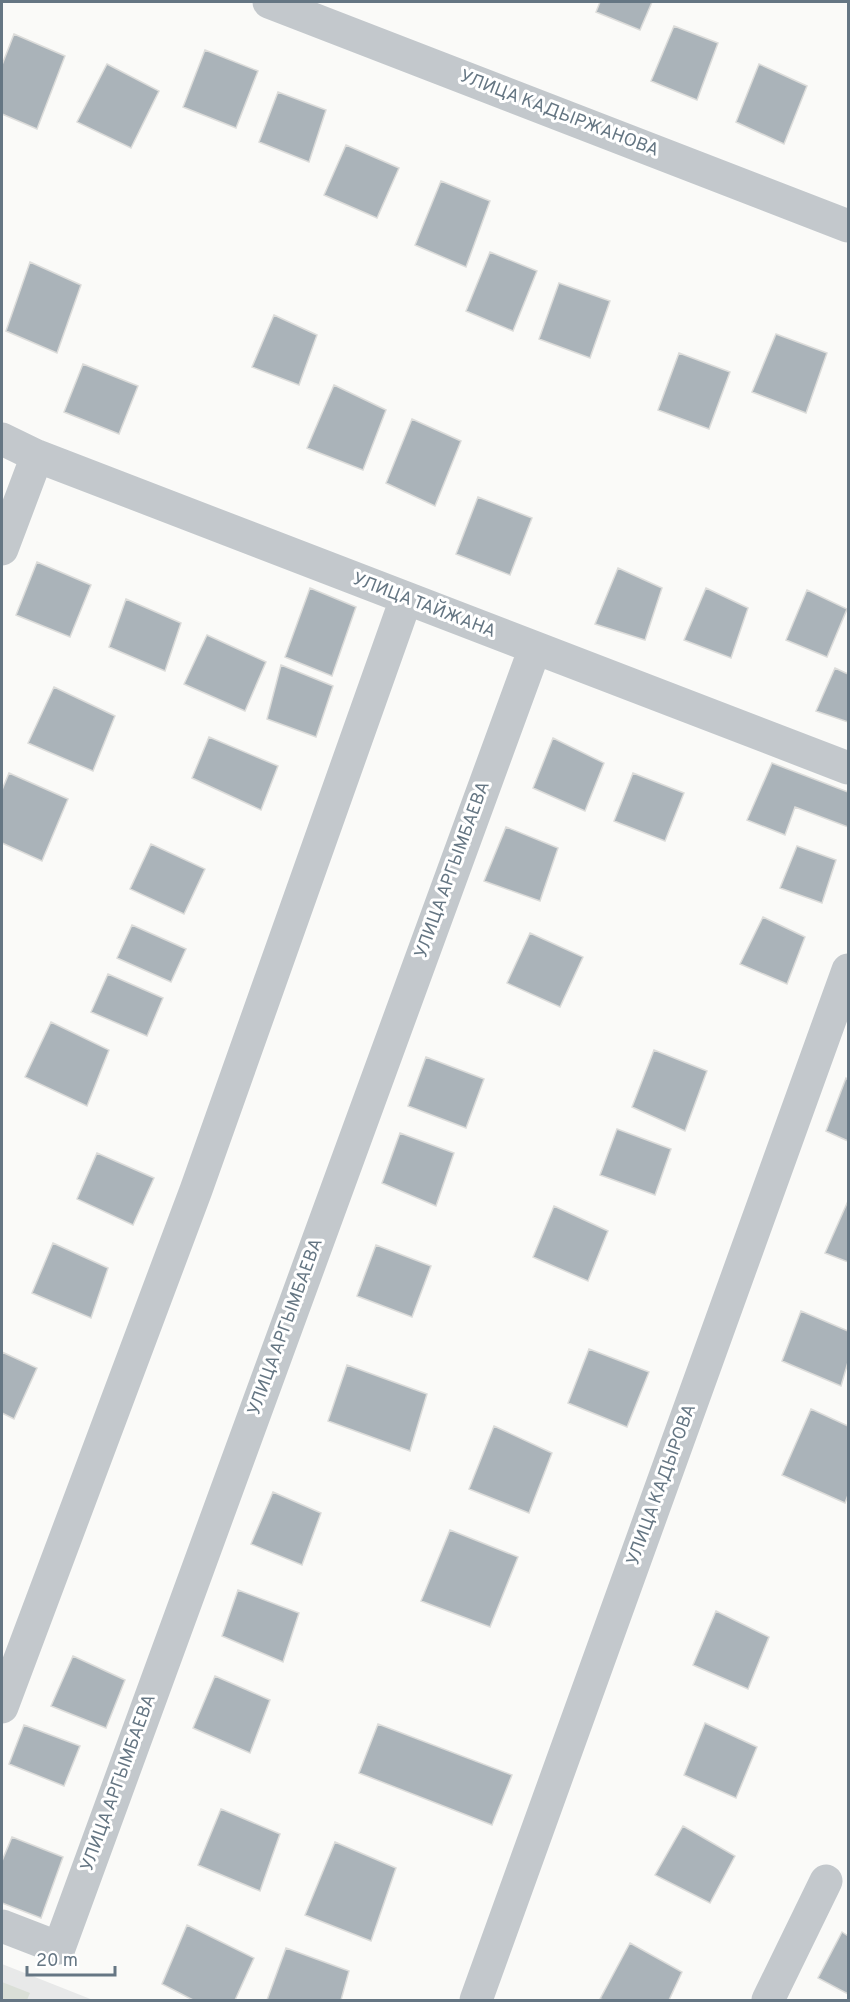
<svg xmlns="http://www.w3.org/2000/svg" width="850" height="2002" font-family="Overpass,sans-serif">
<rect width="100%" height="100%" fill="#fafaf8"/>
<path fill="#e8e9e9" d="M2,1964L93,2000H2Z"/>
<path fill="#dadfd7" d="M2,1982L30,1993L27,2000H2Z"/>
<path fill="#aab3b9" stroke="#dcdcda" stroke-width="1.5" d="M600,2H652L640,30L596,12Z
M674,26L718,43L697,100L651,81Z
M14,34L65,56L37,129L2,114V65Z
M205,50L258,71L236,128L183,107Z
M107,64L159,91L131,148L77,122Z
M759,64L807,86L784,144L736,122Z
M278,92L326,110L309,162L259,142Z
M346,145L399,168L377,218L324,195Z
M441,181L490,201L466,267L415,245Z
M490,252L537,271L513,331L466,311Z
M30,262L81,285L57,353L6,331Z
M559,283L610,301L590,358L539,339Z
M274,315L317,335L299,385L252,367Z
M776,334L827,353L806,413L752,392Z
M679,353L730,372L709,429L658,410Z
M83,364L138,386L119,434L64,412Z
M334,385L386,410L363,470L307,448Z
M412,419L461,441L435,506L386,483Z
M478,497L532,518L510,575L456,554Z
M37,562L91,585L70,637L16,615Z
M618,568L662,588L645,640L595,624Z
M310,588L356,607L332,676L285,657Z
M706,588L748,608L731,658L684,640Z
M807,590L847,609L827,657L786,640Z
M126,599L181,623L165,671L109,647Z
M207,635L266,662L245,711L184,684Z
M281,665L333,686L316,737L267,719Z
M835,668L848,674V722L816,711Z
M54,687L115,716L93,771L28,743Z
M209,737L278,766L261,810L192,778Z
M553,738L604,763L585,811L533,788Z
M772,763L848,792V827L795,807L785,835L747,820Z
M9,773L68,799L42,861L2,843V790Z
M633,773L684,793L665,841L614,821Z
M506,827L558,848L540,901L484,881Z
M151,844L205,869L184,914L130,889Z
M797,846L836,860L822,903L780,888Z
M763,917L805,937L787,984L740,964Z
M132,925L186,949L171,982L117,958Z
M530,933L583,957L560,1007L507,983Z
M108,974L163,998L147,1036L91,1012Z
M51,1022L109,1050L87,1106L25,1077Z
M654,1050L707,1071L685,1131L632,1107Z
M426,1057L484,1079L466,1128L408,1106Z
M846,1078L848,1080V1141L826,1131Z
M617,1129L671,1149L655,1195L600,1175Z
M400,1133L454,1153L436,1206L382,1183Z
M97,1153L154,1178L133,1225L77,1199Z
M848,1201V1262L825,1253Z
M554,1206L608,1231L588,1281L533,1257Z
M53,1243L108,1268L91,1318L32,1293Z
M376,1245L431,1266L412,1317L357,1296Z
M801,1311L848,1331V1362L841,1386L782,1361Z
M589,1349L649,1372L627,1427L568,1403Z
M2,1352L37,1368L14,1419L2,1413Z
M347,1365L427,1394L410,1451L328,1421Z
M811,1409L848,1426V1495L845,1503L782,1475Z
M494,1426L552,1453L529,1513L469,1489Z
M273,1492L321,1513L302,1565L251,1544Z
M450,1530L518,1557L490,1627L421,1601Z
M238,1590L299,1613L283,1662L222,1636Z
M716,1611L769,1637L748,1689L693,1665Z
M73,1656L125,1680L106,1728L51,1706Z
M215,1676L270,1700L250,1753L193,1728Z
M705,1723L757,1747L736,1798L684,1775Z
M378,1724L512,1775L492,1825L359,1773Z
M24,1725L80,1746L64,1786L9,1764Z
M221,1809L280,1834L260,1891L198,1865Z
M683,1826L735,1856L710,1903L655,1875Z
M12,1837L63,1857L41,1918L2,1903V1861Z
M335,1842L396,1868L371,1941L305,1915Z
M187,1925L254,1958L235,2000H193L162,1984Z
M842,1932L848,1936V1994L818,1978Z
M630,1943L682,1972L669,2000H604L600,1999Z
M286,1948L349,1971L341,2000H267Z"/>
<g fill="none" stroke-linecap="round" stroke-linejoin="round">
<path stroke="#c3c8cc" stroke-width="33" d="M269,2L848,226
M2,439L37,456L848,768
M2,549L37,456
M2,1707L196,1190L406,599
M2,1926L59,1948L535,648
M476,2000L848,970
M768,2000L826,1881"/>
</g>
<g text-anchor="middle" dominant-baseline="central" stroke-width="6" stroke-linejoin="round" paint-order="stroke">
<g font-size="18" fill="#657683" stroke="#fff">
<text transform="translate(559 114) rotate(21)">УЛИЦА КАДЫРЖАНОВА</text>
<text transform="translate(424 606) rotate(21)">УЛИЦА ТАЙЖАНА</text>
<text transform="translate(453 870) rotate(-70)">УЛИЦА АРГЫМБАЕВА</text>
<text transform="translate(286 1327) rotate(-70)">УЛИЦА АРГЫМБАЕВА</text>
<text transform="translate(662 1485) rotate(-70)">УЛИЦА КАДЫРОВА</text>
<text transform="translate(119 1783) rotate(-70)">УЛИЦА АРГЫМБАЕВА</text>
</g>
</g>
<rect width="850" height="2002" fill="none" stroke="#657683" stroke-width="6"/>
<path d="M27 1966v9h88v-9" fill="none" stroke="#657683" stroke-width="3"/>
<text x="36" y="1966" font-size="18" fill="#657683" stroke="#ffffff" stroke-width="4.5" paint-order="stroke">20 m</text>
</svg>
